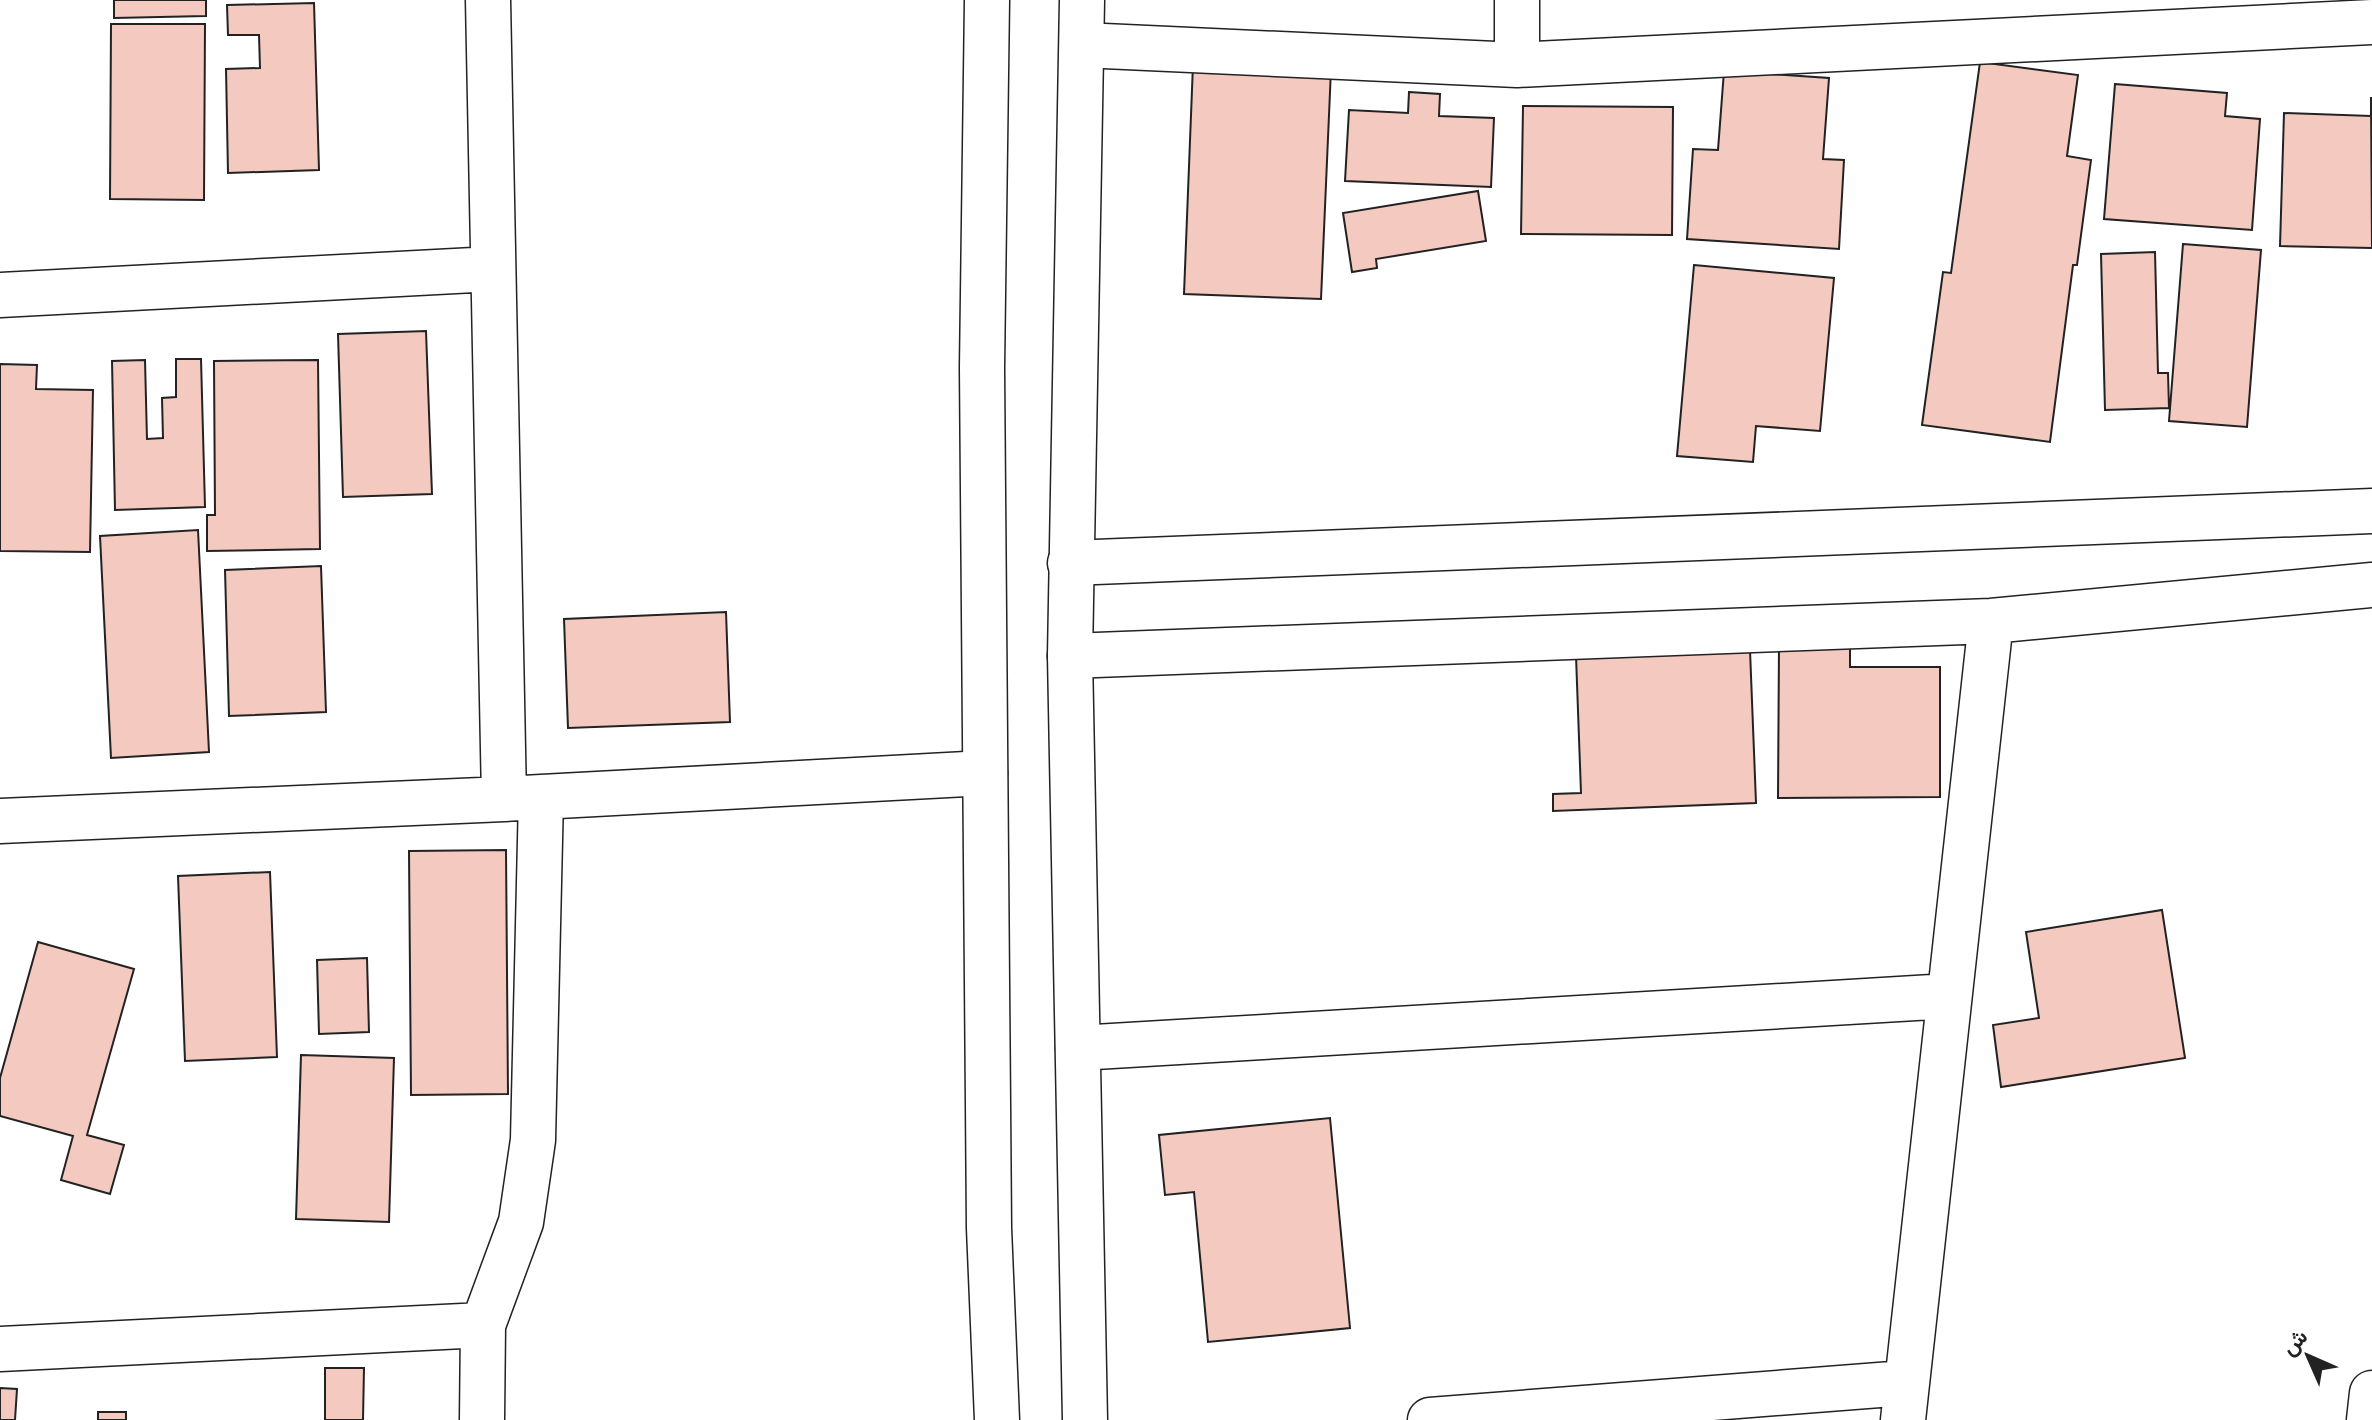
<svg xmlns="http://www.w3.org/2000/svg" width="2372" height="1420" font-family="Montserrat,Vazirmatn,sans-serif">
<rect width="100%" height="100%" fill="#fff"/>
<path fill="#f3c9c0" stroke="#222" stroke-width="2" d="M114,0H206V16L114,18Z
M314,3L319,170L228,173L226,69L260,68L259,35H228L227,5Z
M111,24H205L204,200L110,199Z
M1980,62L2078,75L2067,156L2091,160L2077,265H2073L2050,442L1922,425L1943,272L1951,273Z
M1193,64L1331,69L1321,299L1184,294Z
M1724,71L1829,78L1823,159L1844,160L1839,249L1687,239L1693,149L1718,150Z
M2115,84L2227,93L2225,116L2260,119L2252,230L2104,219Z
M1409,92L1440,94L1439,116L1494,118L1491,187L1345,181L1349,110L1408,113Z
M2371,97L2372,248L2280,246L2284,113L2371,116Z
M1523,106L1673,107L1672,235L1521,234Z
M1478,191L1486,241L1376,259L1377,268L1352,272L1343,213Z
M2183,244L2261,250L2247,427L2169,421Z
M2155,252L2158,373H2168L2169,408L2105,410L2101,254Z
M1694,265L1834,278L1820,431L1756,426L1753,462L1677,456Z
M426,331L432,494L343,497L338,334Z
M176,359H201L205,507L115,510L112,361L145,360L147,439L163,438L162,398L176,397Z
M318,360L320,549L207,551V515H215L214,361Z
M0,364L37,365L36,389L93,390L90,552L0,551Z
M198,530L209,752L111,758L100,536Z
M321,566L326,712L229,716L225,570Z
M726,612L730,722L568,728L564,619Z
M1779,645H1850V667H1940V797L1778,798Z
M1750,650L1756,803L1553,811V794L1581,793L1576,656Z
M506,850L508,1094L411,1095L409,851Z
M270,872L277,1057L185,1061L178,876Z
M2162,910L2185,1058L2001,1087L1993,1025L2039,1018L2026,932Z
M38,942L134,969L87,1135L124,1145L110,1194L61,1180L73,1136L0,1116V1078Z
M367,958L369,1032L319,1034L317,960Z
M301,1055L394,1058L389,1222L296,1219Z
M1330,1118L1350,1328L1208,1342L1194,1192L1165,1195L1159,1135Z
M325,1368H364L363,1420H325Z
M0,1388L17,1389L15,1420H0Z
M98,1412H126V1420H98Z"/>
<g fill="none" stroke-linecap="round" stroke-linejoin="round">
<defs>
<path id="minor" d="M488,0L504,799
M1082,45L1517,65L2372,22
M1517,65V0
M0,295L493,269
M1070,563L2372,511
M1070,656L1991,621L2372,585
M0,821L504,799L985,773
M1078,1048L1949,996
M0,1349L483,1325
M482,1420L483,1325L521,1222L533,1140L541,797
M1430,1420L1905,1383
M1903,1420L1991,621
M2369,1420L2372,1393"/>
<path id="major" d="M987,0L982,368L989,1228L997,1420
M1082,0L1070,656L1085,1420"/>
</defs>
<use href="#minor" stroke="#222" stroke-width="47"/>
<use href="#major" stroke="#222" stroke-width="47"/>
<use href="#minor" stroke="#fff" stroke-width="44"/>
<use href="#major" stroke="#fff" stroke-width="44"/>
</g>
<g transform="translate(2308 1356) rotate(315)" stroke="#ffffff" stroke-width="6" paint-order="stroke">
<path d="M0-6L14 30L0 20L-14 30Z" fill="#222222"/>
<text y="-12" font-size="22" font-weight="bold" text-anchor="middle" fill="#222222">ش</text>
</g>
</svg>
